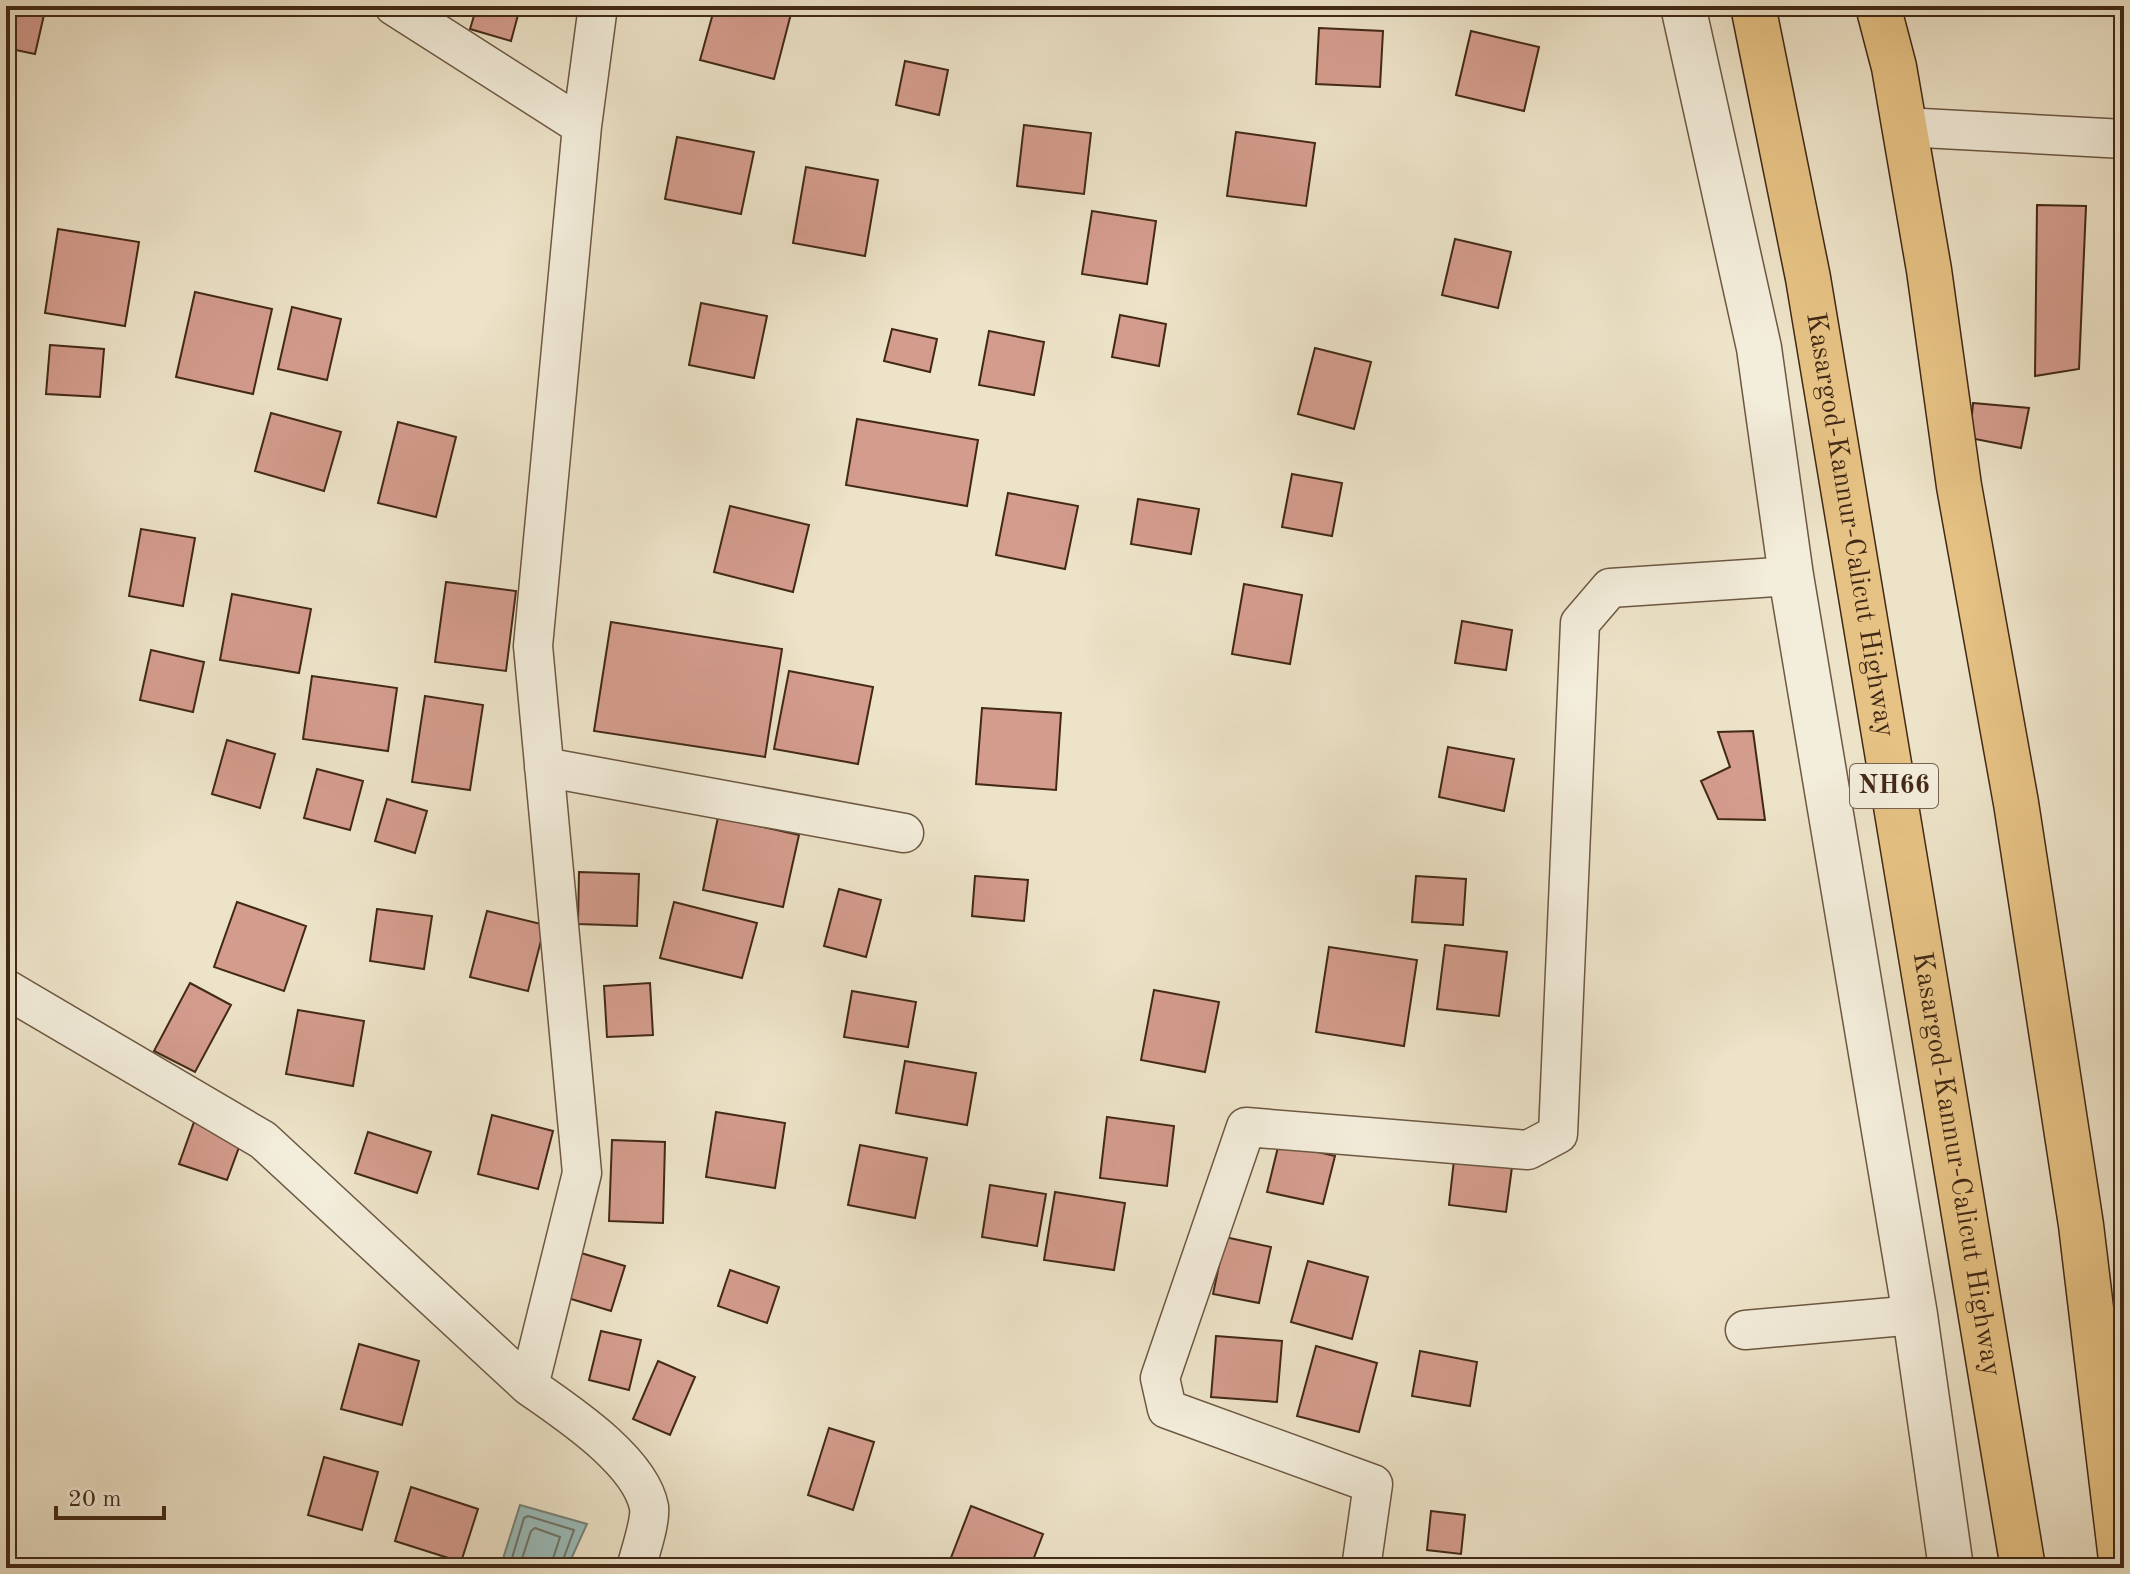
<svg xmlns="http://www.w3.org/2000/svg" width="2130" height="1574" font-family="'Old Standard TT',serif">
<rect width="100%" height="100%" fill="#ede3c8"/>
<filter id="stains"><feTurbulence type="fractalNoise" baseFrequency=".0025" numOctaves="4"/><feColorMatrix values="0 0 0 0 .2 0 0 0 0 .09 0 0 0 0 .02 0 0 0 .5 -.17"/></filter>
<radialGradient id="worn" r=".72"><stop offset=".6" stop-color="#630" stop-opacity="0"/><stop offset="1" stop-color="#630" stop-opacity=".3"/></radialGradient>
<path fill="#9abdbb" stroke="#778279" stroke-width="2" d="M520,1505L587,1524L567,1568H500Z"/>
<g fill="none" stroke-linecap="round" stroke-linejoin="round">
<path stroke="#6e7368" stroke-width="2" d="M509,1568L524,1518L528,1516L574,1530L560,1568
M519,1568L531,1531L535,1528L560,1537L550,1568"/>
</g>
<path fill="#d49c8d" stroke="#422916" stroke-width="2" d="M6,6H46L35,54L6,48Z
M477,6L518,15L511,41L470,29Z
M715,6H793L774,79L700,60Z
M1319,28L1383,31L1380,87L1316,84Z
M1471,31L1539,47L1524,111L1456,95Z
M905,61L948,70L939,115L896,105Z
M1024,125L1091,133L1084,194L1017,186Z
M1236,132L1315,143L1306,206L1227,196Z
M677,137L754,152L741,214L665,199Z
M806,167L878,180L865,256L793,243Z
M2037,205L2086,206L2079,369L2035,376Z
M1092,211L1156,221L1147,284L1082,274Z
M58,229L139,242L125,326L45,313Z
M1455,239L1511,252L1498,308L1442,295Z
M195,292L272,309L253,394L176,377Z
M701,303L767,316L754,378L689,365Z
M292,307L341,319L327,380L278,369Z
M1120,315L1166,324L1159,366L1112,357Z
M892,329L937,339L930,372L884,361Z
M989,331L1044,342L1034,395L979,385Z
M50,345L104,349L100,397L46,394Z
M1315,348L1371,362L1354,429L1298,414Z
M1973,403L2029,408L2021,448L1970,438Z
M271,413L341,432L324,491L255,471Z
M857,419L978,440L967,506L846,485Z
M398,422L456,437L436,517L378,503Z
M1292,474L1342,483L1332,536L1282,527Z
M1008,493L1078,506L1065,569L996,555Z
M1138,499L1199,509L1191,554L1131,544Z
M730,506L809,525L793,592L714,572Z
M6,511L14,512L6,561Z
M141,529L195,538L183,606L129,596Z
M446,582L516,591L506,671L435,662Z
M1244,584L1302,595L1290,664L1232,654Z
M232,594L311,609L299,673L220,660Z
M1462,621L1512,630L1506,670L1455,663Z
M611,622L782,649L765,757L594,731Z
M151,650L204,662L193,712L140,700Z
M789,671L873,687L858,764L774,749Z
M312,676L397,688L388,751L303,739Z
M425,696L483,705L470,790L412,782Z
M982,708L1061,713L1056,790L976,784Z
M1753,731L1765,820L1718,819L1701,781L1730,767L1718,732Z
M227,740L275,754L260,808L212,794Z
M1448,747L1514,759L1504,811L1439,797Z
M317,769L363,781L350,830L304,818Z
M387,799L427,811L415,853L375,841Z
M718,817L799,835L783,907L703,890Z
M579,872L639,874L637,926L578,924Z
M975,876L1028,880L1024,921L972,916Z
M1416,876L1466,879L1463,925L1412,922Z
M839,889L881,900L866,957L824,946Z
M237,902L306,926L284,991L214,967Z
M674,902L757,923L742,978L660,958Z
M377,909L432,916L424,969L370,961Z
M487,911L545,925L528,991L470,977Z
M1445,945L1507,952L1499,1016L1437,1009Z
M1329,947L1417,960L1404,1046L1316,1032Z
M190,983L231,1005L195,1072L154,1051Z
M650,983L653,1035L607,1037L604,986Z
M1154,990L1219,1002L1205,1072L1141,1060Z
M852,991L916,1002L908,1047L844,1037Z
M298,1010L364,1021L353,1086L286,1074Z
M905,1061L976,1073L967,1125L896,1113Z
M716,1112L785,1123L775,1188L706,1177Z
M492,1115L553,1131L538,1189L478,1174Z
M1107,1117L1174,1126L1167,1186L1100,1178Z
M194,1122L242,1139L227,1180L179,1164Z
M368,1132L431,1152L417,1193L355,1173Z
M612,1140L665,1142L663,1223L609,1221Z
M1279,1143L1335,1156L1323,1204L1267,1192Z
M860,1145L927,1158L915,1218L848,1205Z
M1454,1160L1512,1167L1506,1212L1449,1205Z
M990,1185L1046,1194L1037,1246L982,1237Z
M1055,1192L1125,1203L1114,1270L1044,1260Z
M1225,1237L1271,1247L1259,1303L1213,1294Z
M581,1253L625,1266L611,1311L568,1298Z
M1308,1261L1368,1277L1352,1339L1291,1322Z
M730,1270L779,1287L767,1323L718,1306Z
M601,1331L641,1340L629,1390L589,1380Z
M1216,1336L1282,1341L1277,1402L1211,1397Z
M359,1344L419,1361L402,1425L341,1409Z
M1316,1346L1377,1363L1359,1432L1297,1416Z
M1420,1351L1477,1362L1470,1406L1412,1396Z
M658,1361L695,1377L670,1435L633,1419Z
M829,1428L874,1442L853,1510L808,1495Z
M324,1457L378,1472L362,1530L308,1515Z
M411,1487L478,1509L461,1562L395,1541Z
M971,1506L1043,1534L1030,1568H947Z
M1431,1511L1465,1515L1461,1554L1427,1550Z"/>
<g fill="none" stroke-linecap="round" stroke-linejoin="round">
<defs>
<path id="minor" d="M394,6L582,126
M598,6L582,126L533,646L582,1173L529,1386C566,1412 640,1460 649,1507C651,1521 640,1553 636,1568
M1904,127L2124,139
M544,767L904,833
M6,989L263,1140L529,1386
M1745,1330L1915,1315
M1361,1568L1373,1484L1167,1409L1160,1378L1246,1127L1528,1150L1558,1134L1580,623L1610,588L1791,576"/>
<path id="tertiary" d="M1683,6L1759,348L1791,576L1915,1315L1951,1568"/>
<g id="trunk">
<path id="s1" d="M1753,6L1808,278L2023,1568"/>
<path d="M1878,6L1894,67L1929,270L1959,486L2016,803L2081,1225L2122,1568"/>
</g>
</defs>
<use href="#minor" stroke="#6d5842" stroke-width="41"/>
<use href="#tertiary" stroke="#6d5842" stroke-width="47"/>
<use href="#trunk" stroke="#422916" stroke-width="47"/>
<use href="#minor" stroke="#f3eddb" stroke-width="38"/>
<use href="#tertiary" stroke="#f3eddb" stroke-width="44"/>
<use href="#trunk" stroke="#e6c284" stroke-width="44"/>
</g>
<g text-anchor="middle" dominant-baseline="central" stroke-width="8" stroke-linejoin="round" paint-order="stroke">
<rect fill="#f3eddb" stroke="#776451" stroke-width="2" x="1850" y="764" width="88" height="44" rx="6"/>
<g font-size="26" font-weight="bold" fill="#422916">
<text x="1894" y="786">NH66</text>
</g>
<g font-size="28" fill="#422916" stroke="#f3eddb">
<text stroke="none"><textPath href="#s1" startOffset="528">Kasargod-Kannur-Calicut Highway</textPath></text>
<text stroke="none"><textPath href="#s1" startOffset="1176">Kasargod-Kannur-Calicut Highway</textPath></text>
</g>
</g>
<rect width="2130" height="1574" fill="none" stroke="#ede3c8" stroke-width="32"/>
<rect x="8" y="8" width="2114" height="1558" fill="none" stroke="#422916" stroke-width="4"/>
<rect x="16" y="16" width="2098" height="1542" fill="none" stroke="#422916" stroke-width="2"/>
<path d="M56 1506v12h108v-12" fill="none" stroke="#422916" stroke-width="4"/>
<text x="68" y="1506" font-size="24" fill="#422916" stroke="#f3eddb" stroke-width="6" paint-order="stroke">20 m</text>
<rect width="100%" height="100%" filter="url(#stains)"/>
<rect width="100%" height="100%" fill="url(#worn)"/>
</svg>
